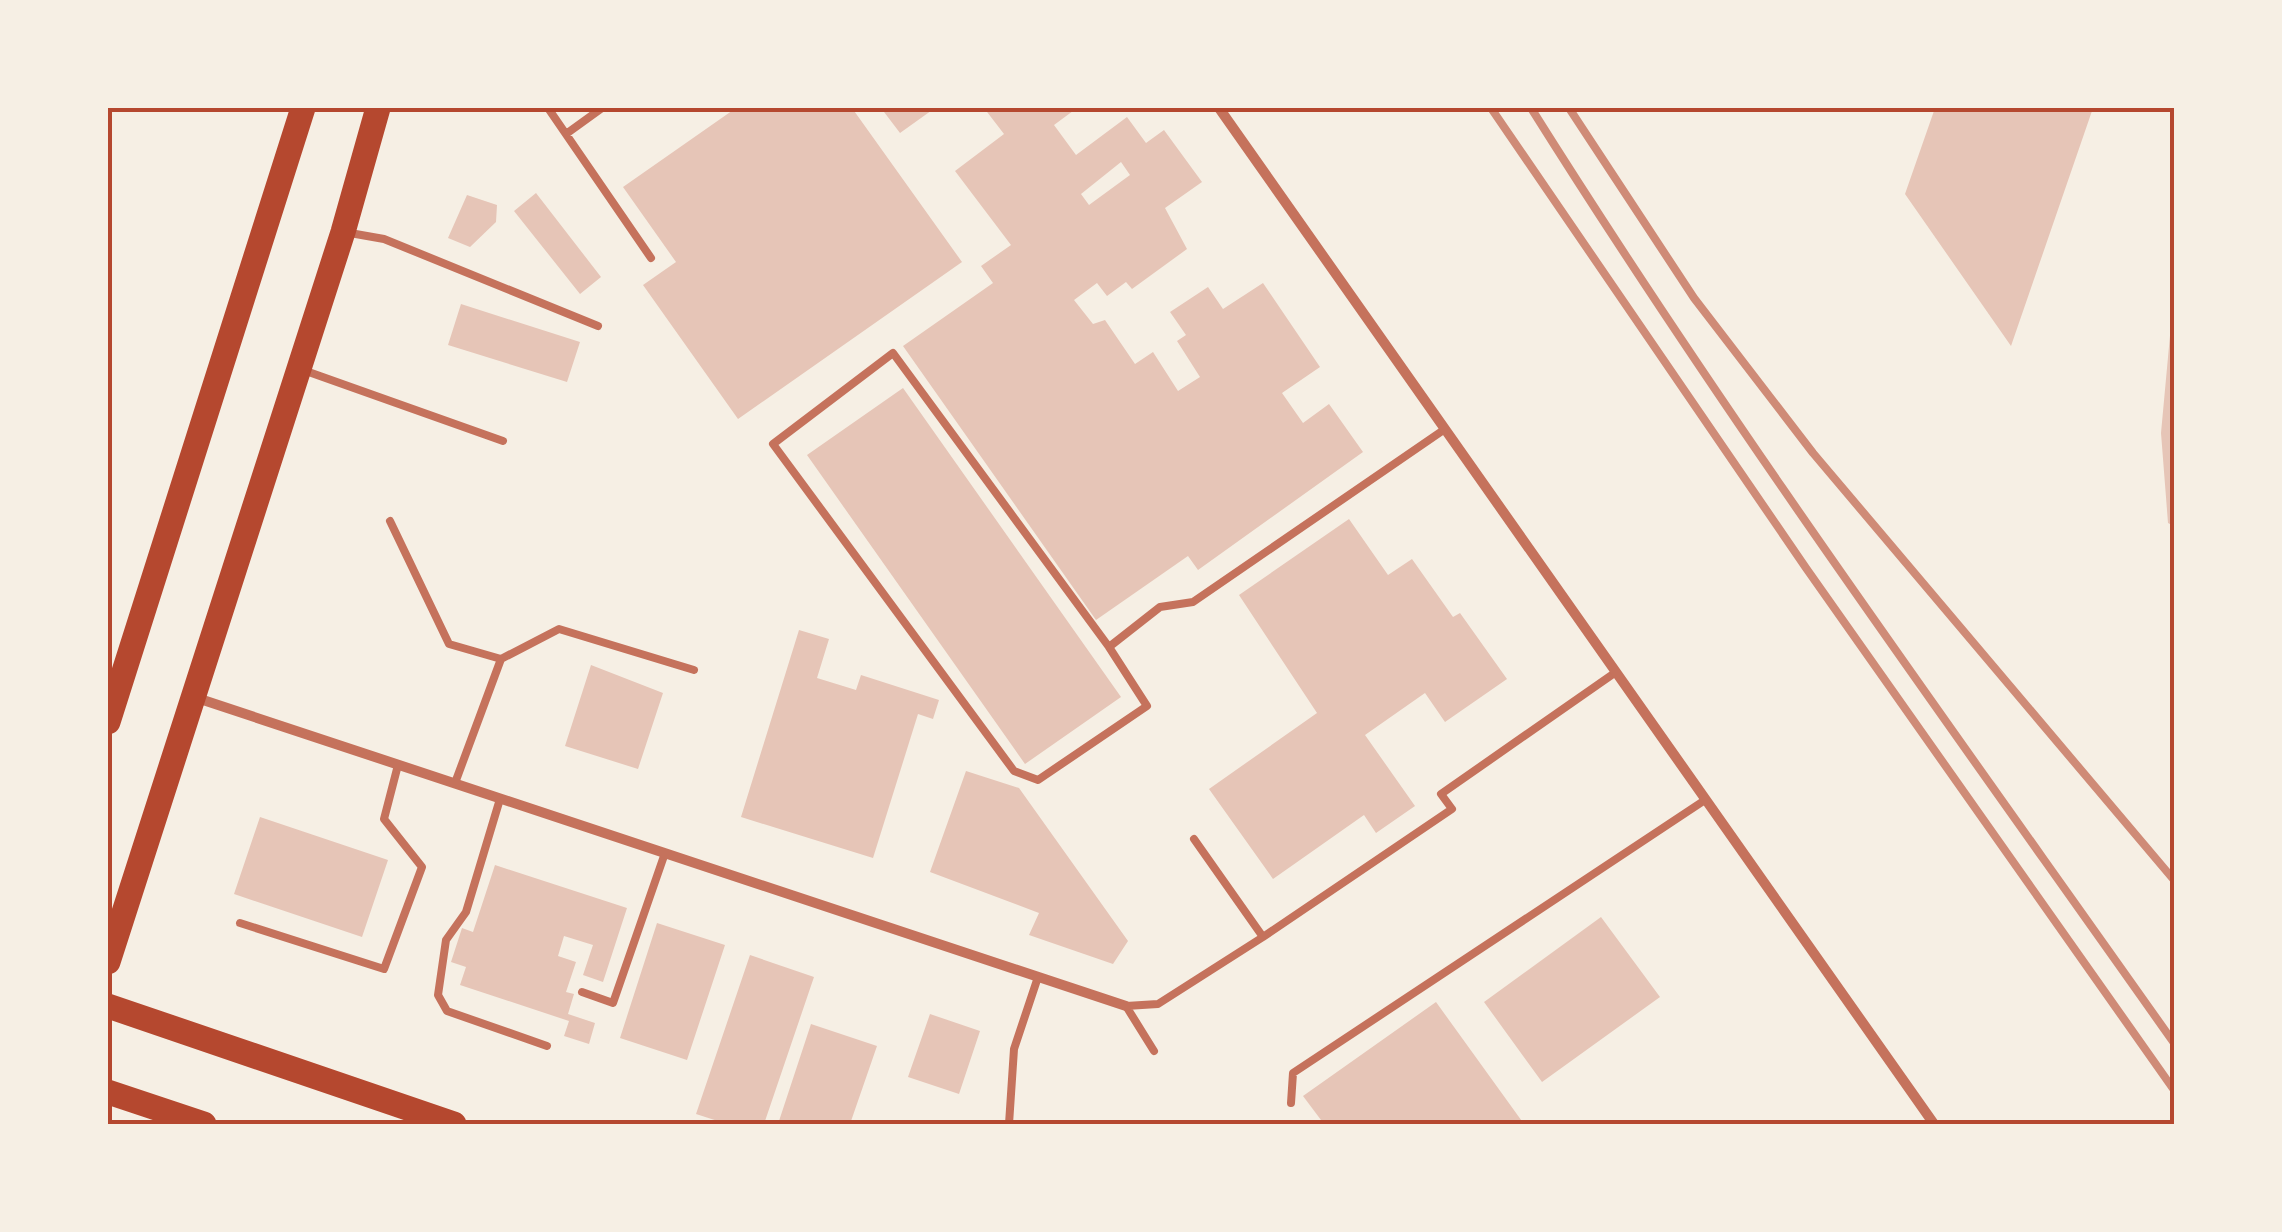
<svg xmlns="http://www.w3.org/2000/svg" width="2282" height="1232" font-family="'Crimson Pro',serif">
<rect width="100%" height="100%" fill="#f6efe4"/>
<path fill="#e6c5b7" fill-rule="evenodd" d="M736,108H852L962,262L738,419L643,285L676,262L623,187Z
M881,108H935L900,133Z
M984,108H1077L1054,125L1076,155L1127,117L1146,143L1164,130L1202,182L1165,208L1187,249L1132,289L1126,282L1107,296L1097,283L1074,300L1093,324L1105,320L1135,364L1153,352L1178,391L1200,377L1177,341L1186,335L1170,312L1208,287L1223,309L1263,283L1320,367L1282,393L1303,423L1329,404L1363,452L1198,570L1188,556L1096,620L903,346L993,283L981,266L1011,245L955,171L1004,134ZM1121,162L1130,175L1089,205L1081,194Z
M1935,108H2093L2011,346L1905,194Z
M536,193L601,277L580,294L514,211Z
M467,195L497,205L496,222L470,247L448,238Z
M2173,303H2174V526L2168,523L2161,433Z
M461,304L580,342L567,382L448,345Z
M903,388L1121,697L1025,764L807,455Z
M1349,519L1388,575L1412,559L1453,617L1460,613L1507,679L1445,722L1425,693L1365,735L1415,806L1376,833L1364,815L1273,879L1209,789L1317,713L1239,595Z
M799,630L829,639L817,678L856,690L861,675L939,700L933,719L918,714L873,858L741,817Z
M591,665L663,693L638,769L565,746Z
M966,771L1019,788L1128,941L1113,964L1029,935L1039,913L930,872Z
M260,817L388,860L362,937L234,894Z
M495,865L627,908L603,982L583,975L593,945L564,936L558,956L576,962L566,992L574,994L568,1014L595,1023L589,1044L564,1036L569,1021L460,985L466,967L451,962L462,928L473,932Z
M1601,917L1660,997L1542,1082L1484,1002Z
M657,923L725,945L687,1060L620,1038Z
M750,955L814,977L764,1124H727L696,1114Z
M1436,1002L1524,1124H1324L1303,1096Z
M930,1014L980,1031L959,1094L908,1077Z
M811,1024L877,1046L850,1124H778Z"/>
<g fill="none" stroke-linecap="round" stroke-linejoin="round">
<path stroke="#c5725c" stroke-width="8" d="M548,108L651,258
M566,134L602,108
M350,233L384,239L598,326
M303,370L503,441
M390,521L449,644L501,659
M1109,647L893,353L773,444L1014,771L1038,780L1147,706L1109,647L1160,607L1193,602L1445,429
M455,783L501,659L559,629L694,670
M500,799L466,912L446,940L438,995L447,1011L547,1046
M1194,839L1263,937L1452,809L1441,794L1616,672
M240,923L384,969L422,867L384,819L398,765
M582,992L613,1003L665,853
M1154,1051L1126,1006L1158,1004L1263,937
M1291,1103L1293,1073L1705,800
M1009,1124L1014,1049L1038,977"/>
<path stroke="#c5725c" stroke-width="10" d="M1219,108L1934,1124
M194,697L1126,1006"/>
<path stroke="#b5482f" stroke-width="25" d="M108,722L303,108
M108,962L343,232L378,108
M108,1006L454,1124
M108,1092L204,1124"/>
<path stroke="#cf8b77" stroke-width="8" d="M1491,108L1806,568L2174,1090
M1531,108C1732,428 1956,734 2174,1043
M1569,108L1694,298L1813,453L2174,880"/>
</g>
<rect width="2282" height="1232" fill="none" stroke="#f6efe4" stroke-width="220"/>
<rect x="110" y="110" width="2062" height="1012" fill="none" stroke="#b5482f" stroke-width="4"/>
</svg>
